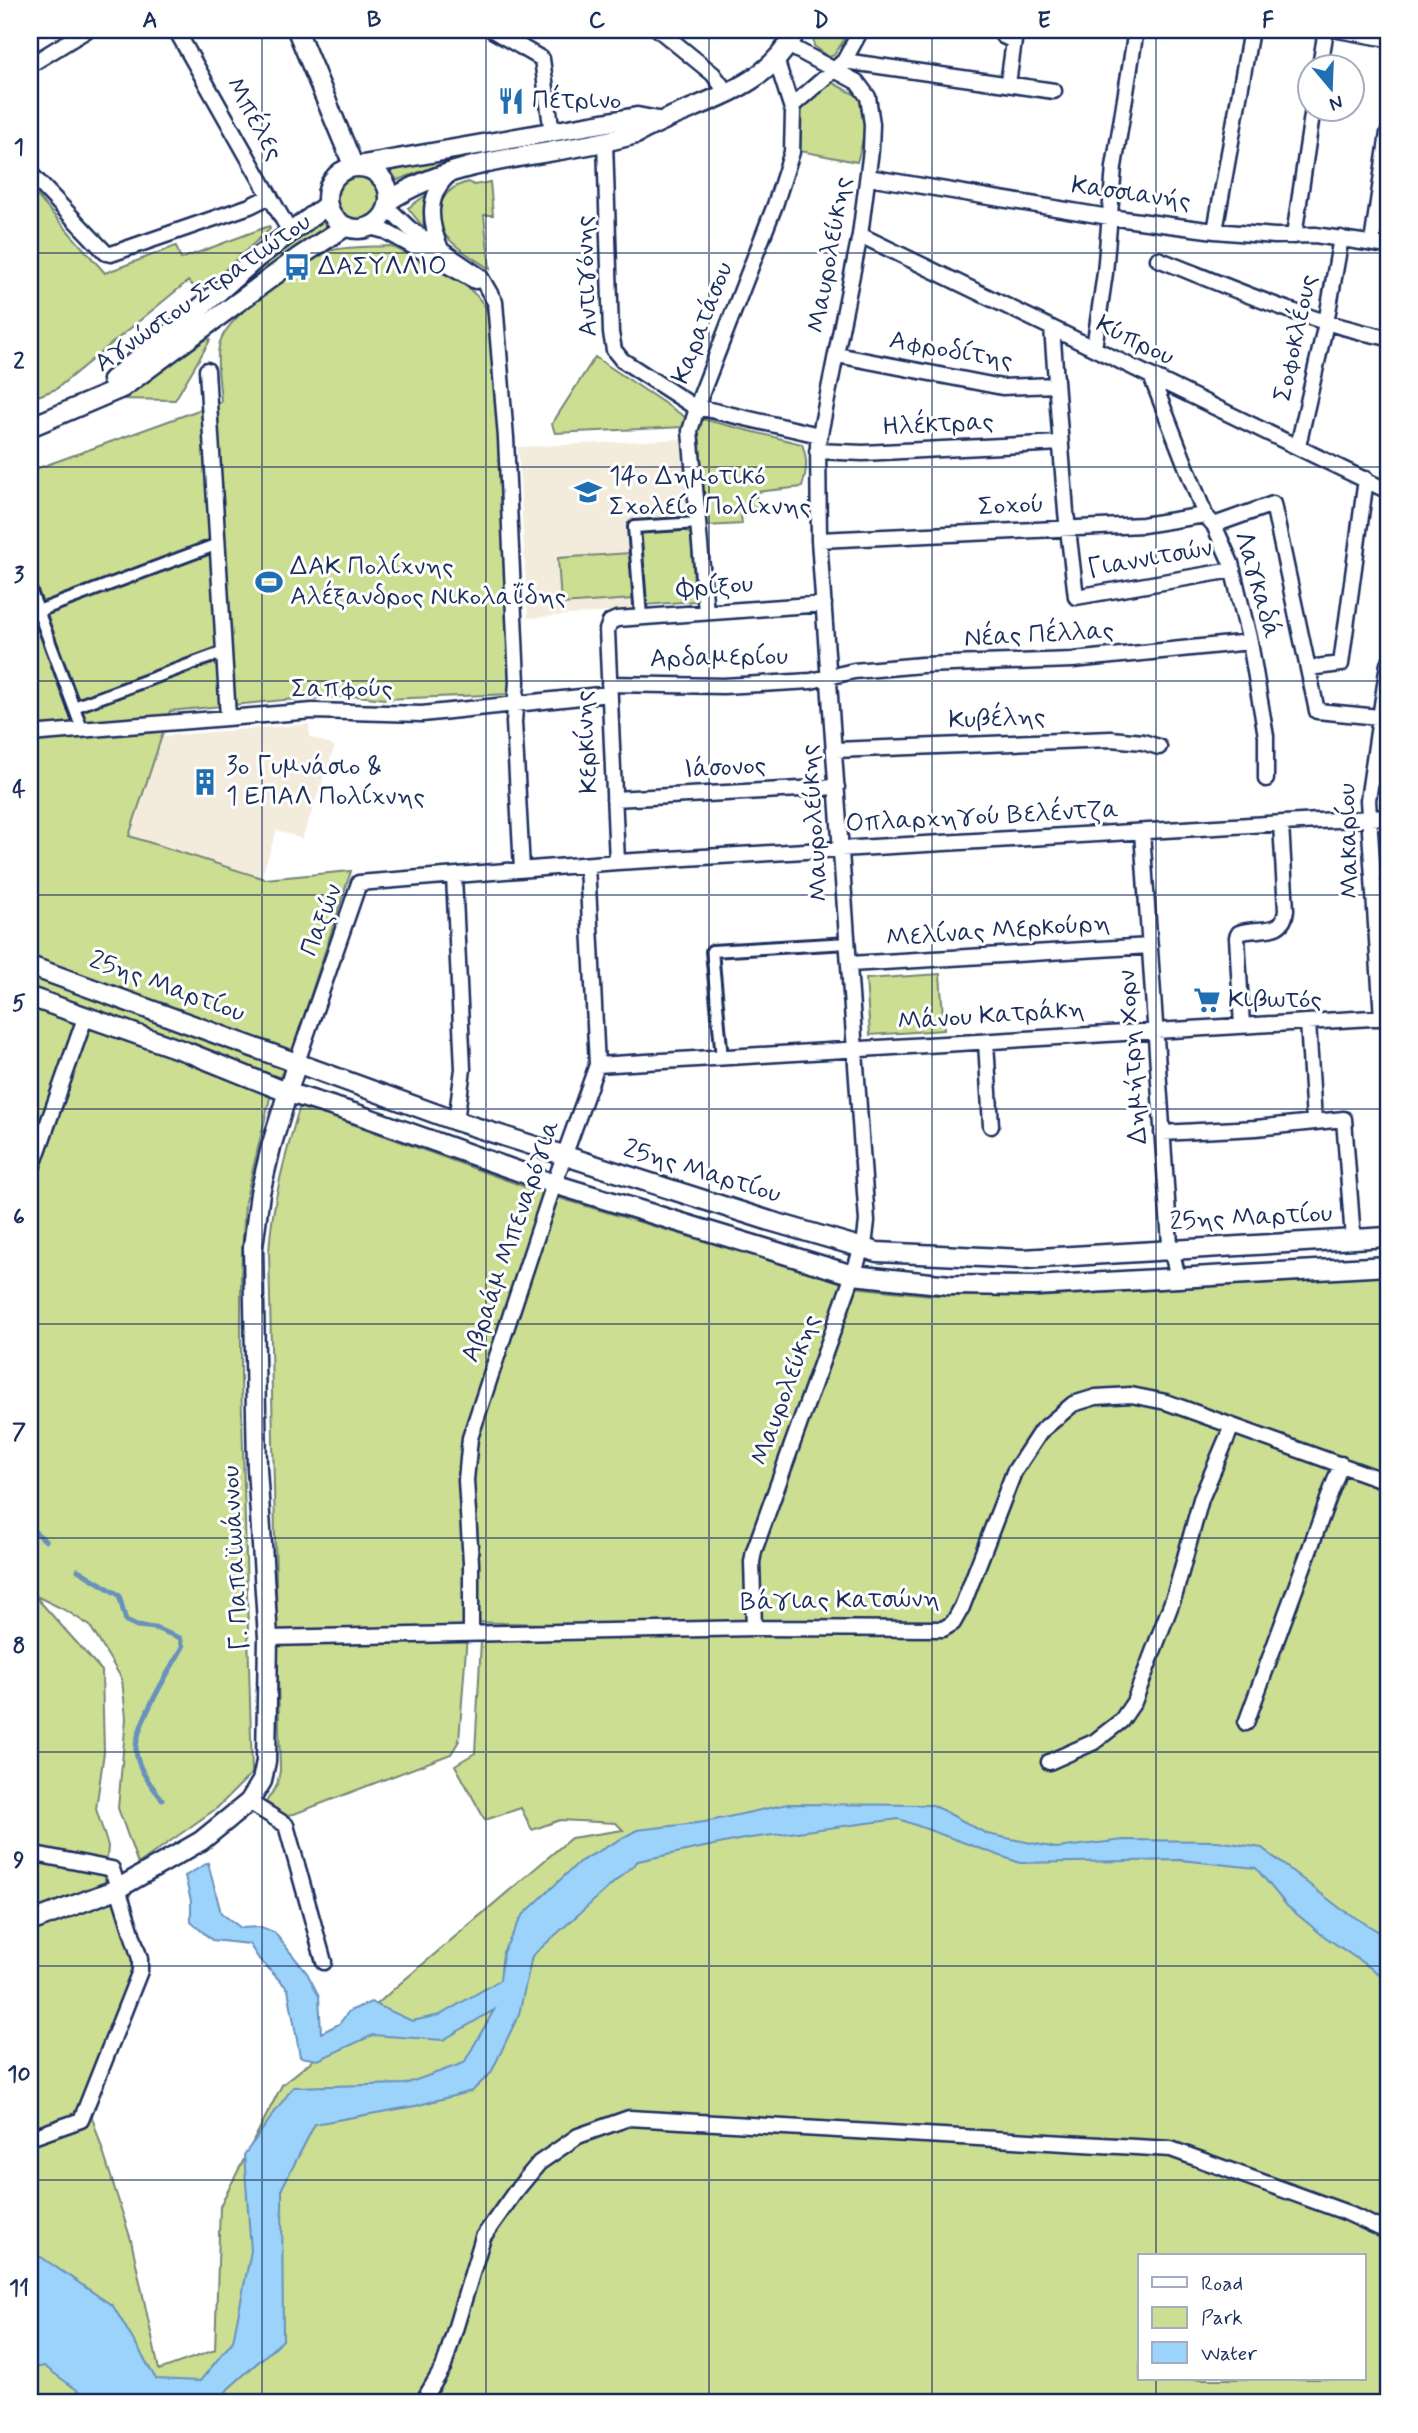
<svg xmlns="http://www.w3.org/2000/svg" width="1418" height="2433" font-family="Mynerve,sans-serif">
<rect width="100%" height="100%" fill="#fff"/>
<filter id="ink" filterUnits="userSpaceOnUse"><feTurbulence type="fractalNoise" baseFrequency=".0143" numOctaves="2"/><feDisplacementMap in="SourceGraphic" scale="14" xChannelSelector="R" yChannelSelector="G"/><feConvolveMatrix kernelMatrix="1 2 1 2 8 2 1 2 1" color-interpolation-filters="sRGB"/></filter>
<g filter="url(#ink)">
<path fill="#f3ecdd" d="M681,439L688,519L629,524L636,610L528,618L518,447Z
M309,724L310,737L335,746L302,839L277,830L261,878L129,837L162,736Z"/>
<path fill="#ccde92" stroke="#748678" stroke-width="2" fill-rule="evenodd" d="M813,30H839L844,40L834,55L829,57L814,46Z
M829,81L860,97C868,120 864,139 857,162L800,151L801,105Z
M636,125L459,158L397,180L391,171L459,155Z
M334 198a24 24 0 1 1 48 0a24 24 0 1 1-48 0Z
M469,182L474,185L490,182L493,215H484L490,269C470,256 421,230 442,200C448,190 458,184 469,182Z
M30,188L105,273L176,246L181,259L269,226L270,229L200,292L188,281L56,389L30,399Z
M426,195L423,227L408,208Z
M321,218L327,228L178,340L268,260Z
M391,246C422,261 464,276 484,305C495,321 496,374 497,395C504,494 507,594 512,694L385,699L357,696L284,700L170,711L129,836L265,879L351,871L292,1053L271,1094L245,1202L241,1273V1378L252,1773L217,1808L138,1864L118,1808L126,1718L122,1679L90,1626L67,1611L34,1595L102,1671L104,1752L96,1809L108,1846L105,1880L140,1971L91,2114L131,2240L159,2370L215,2350L220,2206L282,2085L339,2039L396,1987L571,1838L623,1830L616,1823L560,1820L532,1830L521,1808L485,1820L455,1765L475,1753L481,1641L884,1633L468,1622L459,1741L451,1754L294,1814L286,1815L266,1802L277,1785L280,1771L269,1252C272,1201 286,1153 300,1105L539,1192L861,1288L931,1295L1034,1297L1388,1276V2403H30V471L221,402C220,383 215,360 220,342C228,315 300,264 326,252C338,246 375,247 391,246ZM1140,2256H1364V2379H1140Z
M207,339H210L209,342L175,400L119,399Z
M595,357L685,417L684,427L555,433L552,424Z
M702,419L802,444C808,460 807,471 802,487L756,492L757,513L741,514L742,524L707,526L698,422Z
M683,528L691,535L695,601L645,605L639,531Z
M630,553L633,599L561,604L558,558Z
M940,974L944,1030L870,1035L866,979Z"/>
<path fill="#9cd3fb" stroke="#6891bc" stroke-width="2" d="M788,1804L933,1805L987,1834L1056,1848L1124,1840L1217,1841L1262,1848L1341,1909L1379,1932L1388,1944V1980L1321,1934L1287,1906L1256,1868L1181,1860L1020,1863L899,1819L743,1839L638,1861L532,1956L519,2014L491,2073L472,2091L415,2106L315,2124L282,2188L283,2340L228,2389L219,2403H95L44,2366L30,2369V2258L41,2257L113,2306L156,2379L200,2381L233,2341L251,2251L244,2155L293,2087L405,2084L464,2063L494,2010L443,2040L373,2035L318,2060L300,2057L288,1989L259,1959L249,1944L212,1940L191,1922V1901L185,1876L208,1863L221,1913L241,1928L261,1927L274,1932L307,1973L319,1996L321,2033L339,2024L349,2011L371,2002L412,2021L440,2015L500,1980L503,1952L522,1916L579,1862L637,1830L705,1822Z"/>
<g fill="none" stroke-linecap="round" stroke-linejoin="round">
<path stroke="#6891bc" stroke-width="5" d="M30,1528L46,1541
M78,1570L119,1595L126,1621L137,1626L155,1628L180,1638L183,1647C170,1669 134,1727 136,1751C138,1770 151,1785 162,1799"/>
<defs>
<path id="pedestrian" d="M30,589L82,729
M38,611L218,544
M641,617L634,527L698,523
M74,707L224,652
M722,1058L712,951L848,943"/>
<path id="minor" d="M176,30L290,232
M492,30L542,59L552,133
M659,30L713,74L728,94
M1004,30L1003,36L1014,41L1008,84
M1338,30L1388,39
M844,61L1054,91
M30,65L87,30
M1320,66L1326,30
M792,106L844,61L861,30
M605,141L611,333L614,350L622,360L693,406L819,435
M30,173L106,253L111,254L250,206L270,196
M868,177L1109,217L1215,231L1275,236L1315,235L1388,246
M388,208L409,228L480,276L495,302L506,438L517,682L514,722L522,869
M370,227L385,231L475,281
M1215,231L1251,30
M860,235L1388,491
M1294,236L1313,108
M1372,243L1388,133
M441,249C429,222 426,195 450,174
M1158,259C1234,289 1308,322 1388,338
M1052,328L1066,512L1076,597L1233,570
M1094,348L1105,273L1114,167L1136,30
M837,355L1002,387L1056,385
M207,370L228,717
M1151,376L1205,515L1214,525L1231,563L1250,642L1266,736V779
M1298,446L1326,323L1341,238
M817,451L863,453L1061,443
M1214,525L1273,504L1317,711L1379,717
M819,540L1143,525L1205,515
M706,612L690,431L701,395L775,205L792,152L793,112L776,59
M1308,668L1341,664L1366,479
M609,684L723,686L760,684L811,681L854,671L922,665L1073,660L1250,642
M30,734L313,711L422,714L609,694
M835,750L1111,739L1143,742L1159,747
M614,799L837,787
M1142,832L1170,1244L1178,1278
M617,862L607,630L610,622L617,619L824,604
M454,876L463,1069L456,1121
M850,964L1150,946
M1382,1018L1368,800L1388,664
M1308,1022L1314,1121
M1242,1026L1237,937L1239,933C1258,926 1284,937 1286,910L1281,824
M986,1042L991,1126
M297,1062L359,883L617,862L1388,817
M597,1065L1388,1017
M1162,1133L1256,1128L1344,1119L1353,1239
M30,1174L85,1018
M754,1628L752,1562L754,1551L853,1275L865,1238L867,1221L819,540L818,444L860,235L871,150L872,124L868,97L857,82L788,45
M471,1633V1563L466,1480L470,1438L554,1184L597,1065L587,865
M268,1638L754,1628L943,1629L953,1623L962,1607L1014,1472L1041,1431L1073,1404L1096,1397L1131,1395L1166,1402L1388,1482
M1246,1723L1341,1464
M1049,1762L1094,1742L1121,1721L1134,1702L1175,1594L1201,1499L1232,1426
M249,1802L286,1825L324,1962
M30,1853L112,1869L140,1959V1971L81,2120L30,2138
M422,2403L444,2366L483,2237L515,2192L539,2163L578,2136L629,2118L1171,2149L1345,2212L1388,2232"/>
<path id="tertiary" d="M297,30L354,167
M357,166L637,117L658,121
M327 198a31 31 0 1 1 62 0a31 31 0 1 1-62 0Z
M390,200C463,153 554,158 636,134C690,102 767,94 796,30
M112,380L183,323L258,257L327,205
M30,427L122,388L299,257L345,227
M30,966L456,1121L770,1221L877,1252L1023,1259L1388,1237
M30,997L187,1052L289,1093L357,1114L554,1184L853,1275L950,1285L1035,1286L1388,1266
M30,1922L117,1889L201,1841L249,1802L262,1781L266,1761L268,1638L257,1468L253,1247L260,1193L271,1147L297,1062"/>
</defs>
<use href="#pedestrian" stroke="#1b2f5e" stroke-width="16"/>
<use href="#minor" stroke="#1b2f5e" stroke-width="19"/>
<use href="#tertiary" stroke="#1b2f5e" stroke-width="23"/>
<use href="#pedestrian" stroke="#fff" stroke-width="10"/>
<use href="#minor" stroke="#fff" stroke-width="14"/>
<use href="#tertiary" stroke="#fff" stroke-width="18"/>
</g>
</g>
<path fill="none" stroke="#1b2f5e" stroke-width="2" stroke-opacity="0.55" d="M262,30V2403M486,30V2403M709,30V2403M932,30V2403M1156,30V2256M30,253H1388M30,467H1388M30,681H1388M30,895H1388M30,1109H1388M30,1324H1388M30,1538H1388M30,1752H1388M30,1966H1388M30,2180H1388M1156,2379V2403"/>
<defs>
<symbol id="restaurant-bare" viewBox="-9 -9 18 18"><path d="M-5-6h1v4h1v-4h1v4h1v-4h1v5L-1.5 .5V6h-2V.5L-5-1ZM5-6V6H3V1.5H1.5Q1.5-4 5-6Z" fill="#1f6fb2" stroke="#fff" stroke-width="2.5" paint-order="stroke"/></symbol>
<symbol id="bus-bare" viewBox="-9 -9 18 18"><path d="M-5-6H5V4H4V6H2V4H-2V6H-4V4H-5ZM-3.5-4V0h7V-4ZM-3.5 1.2v1.5H-2V1.2ZM2 1.2v1.5H3.5V1.2Z" fill="#1f6fb2" stroke="#fff" stroke-width="2.5" paint-order="stroke"/></symbol>
<symbol id="school-bare" viewBox="-9 -9 18 18"><path d="M0-5L7-2L0 1L-7-2ZM-4 1L0 2.5L4 1V4Q0 6-4 4Z" fill="#1f6fb2" stroke="#fff" stroke-width="2.5" paint-order="stroke"/></symbol>
<symbol id="stadium-bare" viewBox="-9 -9 18 18"><path d="M0-5a6.5 5 0 1 0 0 10a6.5 5 0 1 0 0-10ZM-3.5-1.8h7v3.6h-7Z" fill="#1f6fb2" stroke="#fff" stroke-width="2.5" paint-order="stroke"/></symbol>
<symbol id="building-bare" viewBox="-9 -9 18 18"><path d="M-4-6H4V6H1V3H-1V6H-4ZM-2.5-4.3h1.7v1.8h-1.7ZM.8-4.3h1.7v1.8H.8ZM-2.5-1h1.7V.8h-1.7ZM.8-1h1.7V.8H.8Z" fill="#1f6fb2" stroke="#fff" stroke-width="2.5" paint-order="stroke"/></symbol>
<symbol id="supermarket-bare" viewBox="-9 -9 18 18"><path d="M-6-5.5h2.5l.6 2H6L4.5 2H-2.5L-4.4-4H-6ZM-1.5 3.2a1.3 1.3 0 1 0 .1 0ZM3 3.2a1.3 1.3 0 1 0 .1 0Z" fill="#1f6fb2" stroke="#fff" stroke-width="2.5" paint-order="stroke"/></symbol>
</defs>
<g fill-rule="evenodd">
<use href="#restaurant-bare" x="492" y="82" width="38" height="38"/>
<use href="#bus-bare" x="278" y="248" width="38" height="38"/>
<use href="#school-bare" x="569" y="473" width="38" height="38"/>
<use href="#stadium-bare" x="250" y="563" width="38" height="38"/>
<use href="#building-bare" x="186" y="763" width="38" height="38"/>
<use href="#supermarket-bare" x="1188" y="981" width="38" height="38"/>
</g>
<g text-anchor="middle" dominant-baseline="central" stroke-width="6" stroke-linejoin="round" paint-order="stroke">
<g font-size="26" fill="#1b2f5e" stroke="#fff" text-anchor="start">
<text x="532" y="101">Πέτρινο</text>
<text x="318" y="267">ΔΑΣΥΛΛΙΟ</text>
<text x="609" y="477">14ο Δημοτικό<tspan x="609" dy="30">Σχολείο Πολίχνης</tspan></text>
<text x="290" y="567">ΔΑΚ Πολίχνης<tspan x="290" dy="30">Αλέξανδρος Νικολαΐδης</tspan></text>
<text x="226" y="767">3ο Γυμνάσιο &amp;<tspan x="226" dy="30">1 ΕΠΑΛ Πολίχνης</tspan></text>
<text x="1228" y="1000">Κιβωτός</text>
</g>
<g font-size="26" fill="#1b2f5e" stroke="#fff">
<text transform="translate(254 119) rotate(61)">Μπέλες</text>
<text transform="translate(1131 194) rotate(8)">Κασσιανής</text>
<text transform="translate(830 255) rotate(-80)">Μαυρολεύκης</text>
<text transform="translate(587 276) rotate(-92)">Αντιγόνης</text>
<text transform="translate(203 293) rotate(-35)">Αγνώστου Στρατιώτου</text>
<text transform="translate(703 323) rotate(-69)">Καρατάσου</text>
<text transform="translate(1296 338) rotate(-78)">Σοφοκλέους</text>
<text transform="translate(1135 341) rotate(26)">Κύπρου</text>
<text transform="translate(951 351) rotate(10)">Αφροδίτης</text>
<text transform="translate(938 425) rotate(-3)">Ηλέκτρας</text>
<text transform="translate(1011 506) rotate(-3)">Σοχού</text>
<text transform="translate(1150 559) rotate(-10)">Γιαννιτσών</text>
<text transform="translate(1257 585) rotate(74)">Λαγκαδά</text>
<text transform="translate(715 587) rotate(-4)">Φρίξου</text>
<text transform="translate(1039 635) rotate(-3)">Νέας Πέλλας</text>
<text transform="translate(719 658) rotate(-1)">Αρδαμερίου</text>
<text x="342" y="689">Σαπφούς</text>
<text transform="translate(997 719) rotate(-2)">Κυβέλης</text>
<text transform="translate(587 742) rotate(-93)">Κερκίνης</text>
<text transform="translate(725 768) rotate(-3)">Ιάσoνος</text>
<text transform="translate(982 817) rotate(-3)">Οπλαρχηγού Βελέντζα</text>
<text transform="translate(815 823) rotate(-94)">Μαυρολεύκης</text>
<text transform="translate(1349 841) rotate(-92)">Μακαρίου</text>
<text transform="translate(322 920) rotate(-69)">Παξών</text>
<text transform="translate(998 931) rotate(-4)">Μελίνας Μερκούρη</text>
<text transform="translate(167 987) rotate(20)">25ης Μαρτίου</text>
<text transform="translate(991 1016) rotate(-4)">Μάνου Κατράκη</text>
<text transform="translate(1133 1057) rotate(-94)">Δημήτρη Χορν</text>
<text transform="translate(702 1172) rotate(17)">25ης Μαρτίου</text>
<text transform="translate(1251 1218) rotate(-3)">25ης Μαρτίου</text>
<text transform="translate(511 1241) rotate(-71)">Αβραάμ Μπεναρόγια</text>
<text transform="translate(786 1390) rotate(-70)">Μαυρολεύκης</text>
<text transform="translate(236 1558) rotate(-93)">Γ. Παπαϊωάννου</text>
<text transform="translate(840 1601) rotate(-1)">Βάγιας Κατσώνη</text>
</g>
</g>
<rect width="1418" height="2433" fill="none" stroke="#fff" stroke-width="77"/>
<rect x="1138" y="2254" width="228" height="126" fill="#ffffff" stroke="#a4acbf" stroke-width="2"/>
<rect x="1152" y="2277" width="35" height="10" fill="#ffffff" stroke="#a4acbf" stroke-width="2"/>
<text x="1201" y="2290" font-size="21" fill="#1b2f5e">Road</text>
<rect x="1152" y="2307" width="35" height="21" fill="#ccde92" stroke="#a4acbf" stroke-width="2"/>
<text x="1201" y="2324" font-size="21" fill="#1b2f5e">Park</text>
<rect x="1152" y="2342" width="35" height="21" fill="#9cd3fb" stroke="#a4acbf" stroke-width="2"/>
<text x="1201" y="2360" font-size="21" fill="#1b2f5e">Water</text>
<g transform="translate(1331 88) rotate(161)"><circle r="33" fill="#ffffff" stroke="#a4acbf" stroke-width="2"/>
<path d="M0-5L12 26L0 18L-12 26Z" fill="#1f6fb2"/>
<text y="-10" font-size="19" font-weight="bold" text-anchor="middle" fill="#1b2f5e">N</text>
</g>
<rect x="38" y="38" width="1342" height="2356" fill="none" stroke="#1b2f5e" stroke-width="2.5"/>
<g font-size="23" text-anchor="middle" font-weight="bold" fill="#1b2f5e">
<text x="150" y="27">A</text>
<text x="374" y="27">B</text>
<text x="597" y="27">C</text>
<text x="821" y="27">D</text>
<text x="1044" y="27">E</text>
<text x="1268" y="27">F</text>
<text x="19" y="154">1</text>
<text x="19" y="368">2</text>
<text x="19" y="582">3</text>
<text x="19" y="796">4</text>
<text x="19" y="1010">5</text>
<text x="19" y="1224">6</text>
<text x="19" y="1439">7</text>
<text x="19" y="1653">8</text>
<text x="19" y="1867">9</text>
<text x="19" y="2081">10</text>
<text x="19" y="2295">11</text>
</g>
</svg>
